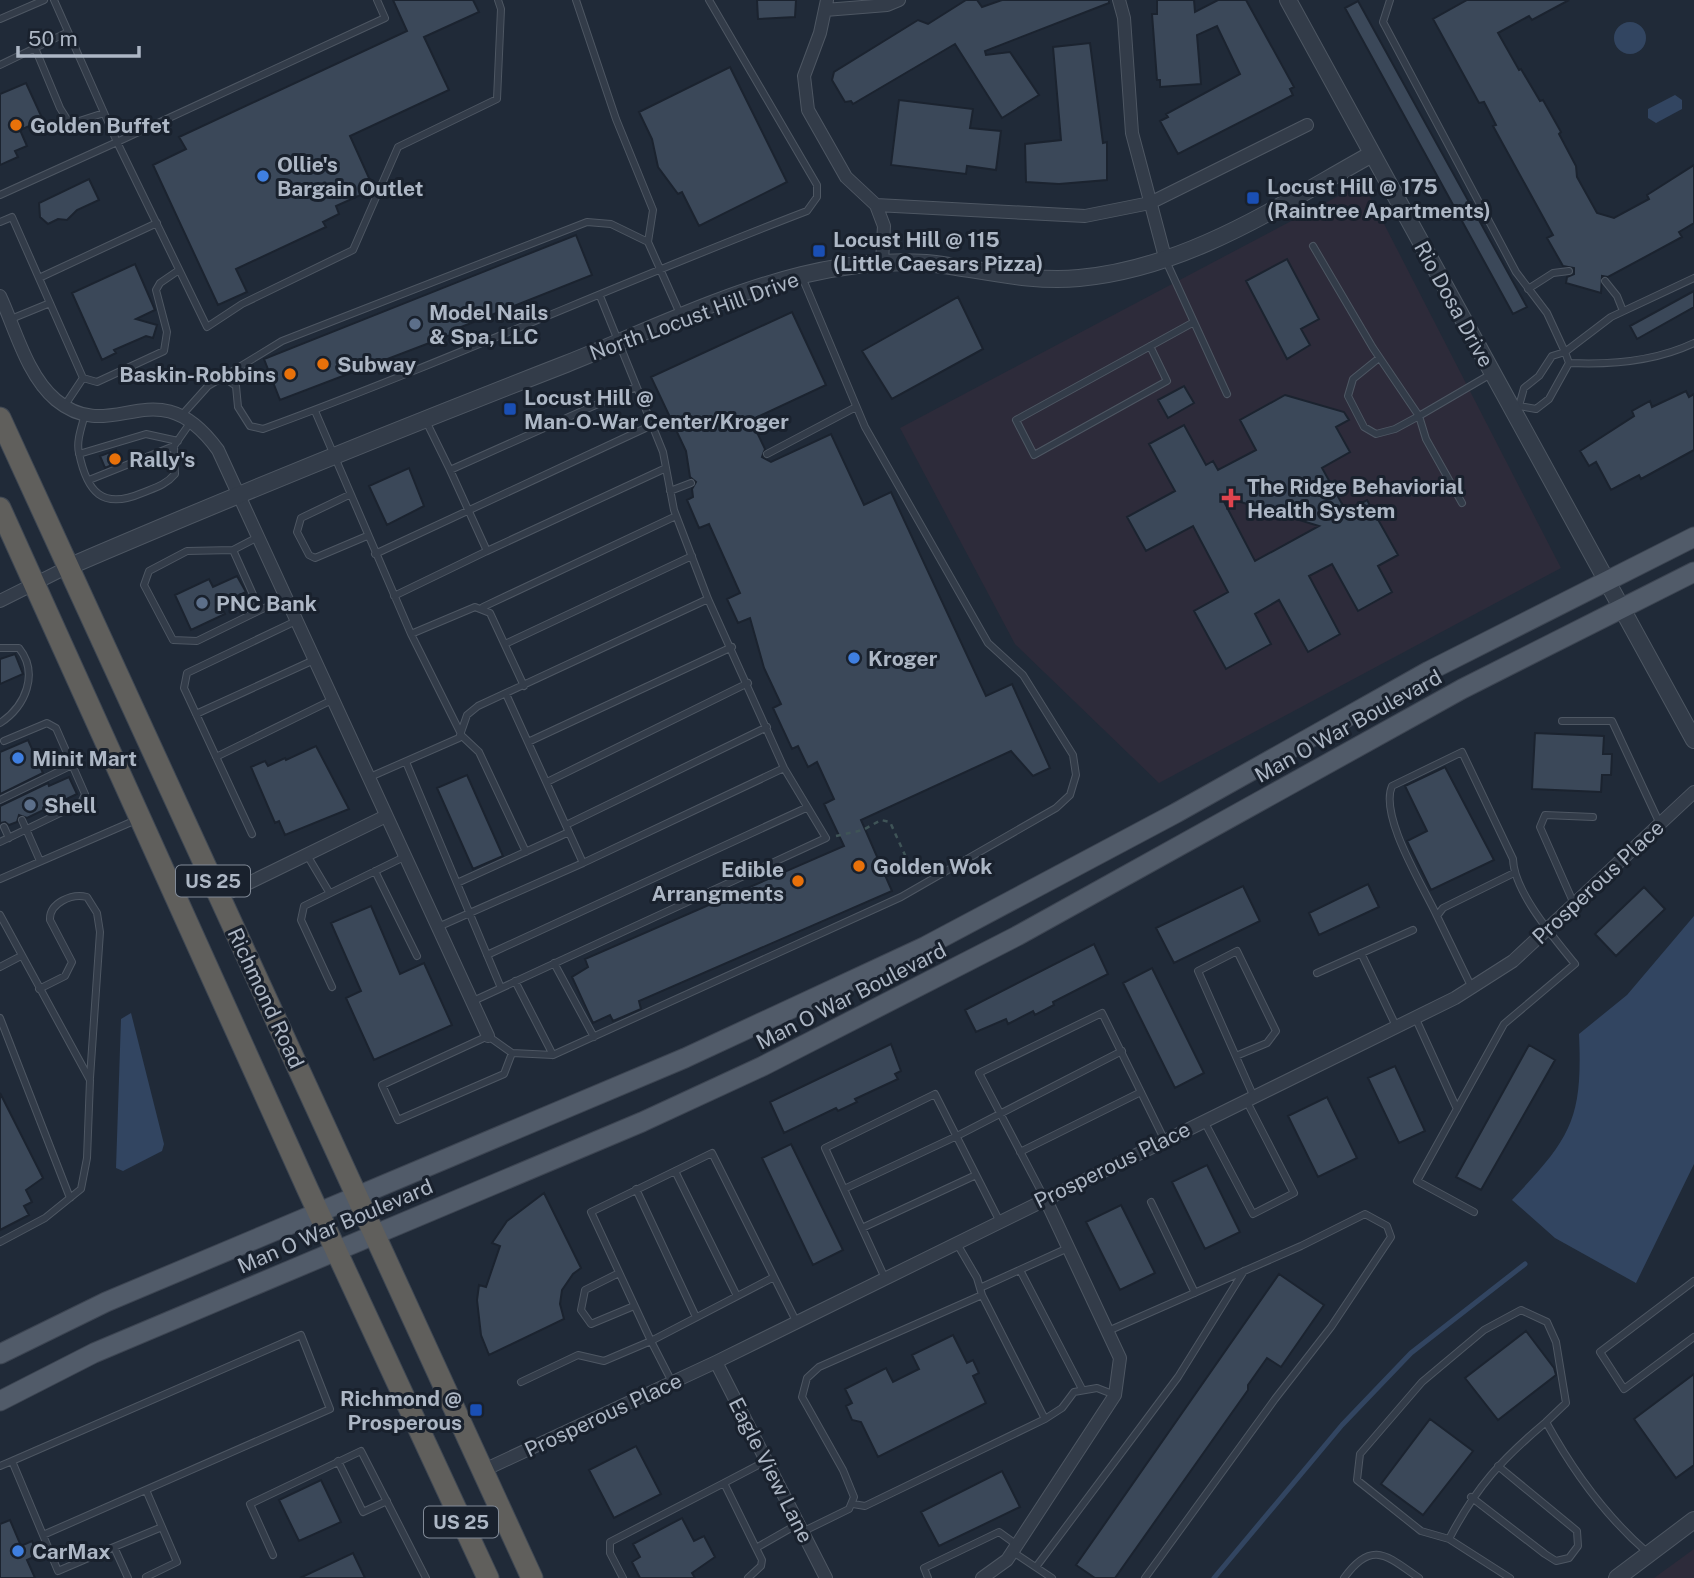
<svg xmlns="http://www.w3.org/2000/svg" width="1694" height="1578" font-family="'Public Sans',sans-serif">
<rect width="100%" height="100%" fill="#202a38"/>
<path fill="#2d2b3a" d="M1363,183L1561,568L1159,783L1015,644L900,428Z
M1694,1549V1578H1654Z"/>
<path fill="#324561" d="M1614 38a16 16 0 1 1 32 0a16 16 0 1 1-32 0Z
M1675,95L1682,100V109L1656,123L1648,118V109Z
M1694,916V1164L1636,1283L1555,1238L1512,1200C1570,1138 1583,1121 1579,1034L1627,995Z
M131,1013L164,1144L162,1151L123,1171L116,1168L121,1019Z"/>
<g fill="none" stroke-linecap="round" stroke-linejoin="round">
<path stroke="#324561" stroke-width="5" d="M1214,1578L1342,1425L1411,1353L1525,1264"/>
</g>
<path fill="#3b4859" stroke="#1b232f" stroke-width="2" fill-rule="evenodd" d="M393,0H473L479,12L424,37L449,90L350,136L374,189L336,206L339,214L323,222L326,227L236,269L247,292L218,305L153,165L186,149L179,137L407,31Z
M757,0H796L795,17L758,19Z
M966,0H977L982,7L1002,0H1109V3L985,51L986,55L1010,52L1039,95L1002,118L955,44L853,104L851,101L845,102L832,80L834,72L918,20L928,24Z
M1157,0H1194L1195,12L1218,0H1246L1294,87L1290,89L1293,95L1178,154L1160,121L1168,117L1166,114L1240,74L1217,26L1197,35L1201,84L1160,87V80H1157L1152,14H1157Z
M1467,0H1569L1532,20L1529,16L1498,33L1519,70L1521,69L1540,101L1543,100L1561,132L1559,134L1576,166L1577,177L1597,213L1614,218L1649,199L1647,195L1694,165V223L1679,232L1682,237L1608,277L1602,276L1601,293L1566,283L1567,277L1574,274V268L1563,266L1547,238L1553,235L1493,126L1496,125L1484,102L1479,103L1433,19Z
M1358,1L1527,307L1513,314L1345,8Z
M1090,43L1103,143L1107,142V180L1059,184L1026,182L1025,144L1061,140L1053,47Z
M730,67L787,182L699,226L682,192L678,194L658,167L652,139L639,112Z
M26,83L43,120L20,130L27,146L15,151L18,157L0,165V94Z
M899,100L973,109L970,128L1001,131L996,170L967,166L966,174L891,165Z
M89,179L99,200L77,210L67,220L58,219L48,224L40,217L39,203Z
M576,235L592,275L451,331L453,334L280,400L264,359Z
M1287,259L1319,319L1301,329L1310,345L1287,359L1246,281Z
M135,264L155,310L136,319L157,325L153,338L146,336L114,350L116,353L102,360L72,293Z
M1694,291V307L1637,339L1630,326Z
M958,297L983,349L892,399L862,351Z
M792,312L826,385L751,420L765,449L762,457L771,462L831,434L864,505L891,492L986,696L1012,684L1050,768L1033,776L1011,751L861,820L892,891L639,1001L641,1009L613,1021L610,1015L593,1023L572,977L588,967L585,959L844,846L824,804L834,799L817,762L808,767L798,746L792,749L773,708L781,704L764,668L750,618L738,623L727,599L740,593L709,524L699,528L687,500L693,497L692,489L696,482L690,477L686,451L651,377Z
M1184,386L1194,403L1168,418L1158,400Z
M1686,391L1689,397L1694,394V450L1641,479L1639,475L1611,490L1596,462L1589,466L1580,451L1634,416L1632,411L1650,401L1652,407Z
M1285,395L1344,412L1349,420L1336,427L1350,452L1322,468L1346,511L1367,500L1398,555L1378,566L1392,592L1358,611L1332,564L1309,576L1340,634L1308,652L1279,600L1255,614L1271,644L1226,669L1194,611L1228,592L1193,526L1146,551L1127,517L1175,491L1149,444L1184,425L1206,465L1213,461L1218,470L1256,450L1240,420ZM1221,496L1319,526L1255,561Z
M116,450L121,461L105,468L100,456Z
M409,468L424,506L387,525L369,486Z
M237,576L246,592L220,604L225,614L191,630L175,595L209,579L213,587Z
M15,654L23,674L0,684V659Z
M1535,733L1604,736L1603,754H1612L1611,775H1602L1601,792L1532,789Z
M28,740L43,773L0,794V752Z
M316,746L349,809L285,835L279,821L275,823L251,767L265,761L268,766L285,758L286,760Z
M1445,767L1494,860L1431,890L1407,841L1427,831L1405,786Z
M467,775L503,856L473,869L437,788Z
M69,777L77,794L27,818L19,815L17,822L9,825L5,822L0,823V806L48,783L49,786Z
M1368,884L1379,907L1319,935L1309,913Z
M1243,886L1260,921L1174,963L1156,928Z
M1644,887L1665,909L1616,956L1595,934Z
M371,906L400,974L424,963L452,1025L374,1060L346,998L361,991L331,923Z
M1094,944L1108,974L1053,1002L1054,1005L1035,1015L1033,1011L1008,1024L1006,1019L976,1032L965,1010Z
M1152,968L1204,1073L1175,1088L1123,983Z
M891,1044L901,1071L895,1074L898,1079L855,1099L857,1102L838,1111L836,1108L784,1133L770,1102Z
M1529,1045L1555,1060L1481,1190L1456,1177Z
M1395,1066L1425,1131L1399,1143L1368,1078Z
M0,1093L43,1178L26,1190L32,1202L24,1206L29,1215L0,1230Z
M1327,1097L1357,1158L1318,1177L1288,1116Z
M791,1144L843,1250L813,1265L762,1158Z
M1207,1165L1240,1232L1205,1249L1172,1182Z
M544,1193L581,1268L573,1274L562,1290L560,1304L564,1319L489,1355L481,1335L477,1300L479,1285L486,1287L500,1246L492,1243L507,1221Z
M1121,1205L1155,1273L1120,1290L1086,1222Z
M1279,1274L1324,1305L1281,1367L1267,1358L1248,1385V1390L1115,1578H1095L1076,1565Z
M1526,1331L1554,1368L1556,1375L1498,1420L1465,1378Z
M953,1335L967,1363L973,1360L979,1373L973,1376L986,1403L878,1457L861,1422L852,1420L846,1406L852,1403L845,1389L886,1368L893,1382L919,1369L912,1355Z
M1694,1374V1465L1676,1478L1634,1419Z
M1430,1419L1473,1451L1423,1515L1381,1484Z
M636,1446L661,1494L614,1518L589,1470Z
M1002,1471L1020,1507L939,1546L921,1512Z
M321,1480L341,1522L299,1541L279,1500Z
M682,1518L694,1541L704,1536L715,1557L692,1573L695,1578H640L632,1562L640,1557L633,1544Z
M10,1520L21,1546L32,1541L38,1555L27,1560L35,1578H0V1524Z
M353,1553L365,1578H300Z"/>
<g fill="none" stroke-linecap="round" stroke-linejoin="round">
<defs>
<path id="service" d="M54,0L117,142L385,18L377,0
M576,0L616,119L653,210L648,242L681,316
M1390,0L1383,22L1516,272L1547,313L1565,352L1611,317L1694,278
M0,19L44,0
M35,48L60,108L70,124L104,113
M0,65L68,32
M0,195L117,142L207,327L242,304L353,250L398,147L497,99L501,9L498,0
M0,222L12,217L83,378L97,382L164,351L167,332L156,290L160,283L179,270
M1313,246L1373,348L1419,416L1491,374
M1166,261L1227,394
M39,278L157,223
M1605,281L1617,296L1623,311
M1528,289L1553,273L1569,271
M11,319L50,303
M1150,346L1167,381L1034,455L1016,420L1194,322
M1379,358L1353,379L1348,396L1364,427L1376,434L1395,429L1419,416L1426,439L1462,503
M1569,363C1611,365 1656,361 1694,343
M223,377L282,341L587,222L611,224L648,242
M65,405L83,378
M1514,409L1519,406L1536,409L1549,399L1569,363L1565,352L1552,356L1539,376L1524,388L1519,406
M315,411L411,634L462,736L479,752L526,852
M85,414C82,426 76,441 79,453C87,492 102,510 142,493C154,488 166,485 175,474L174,446L190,423
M182,415L208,386L223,377L236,386L238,407L250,426L263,429C446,362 624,281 807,211L817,197V185L709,0
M425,419L450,470L636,387
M79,454L146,434L178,441
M767,454L856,407
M89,480L174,446
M670,491L691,483
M349,495L301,518L297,532L309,555L315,558L367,536
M258,537L233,550L187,551L149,571L144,585L173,640L197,641L285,598
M233,550L260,610
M487,551L666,468
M375,554L652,425
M394,596L487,551L450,470
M483,607L676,516
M411,634L475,607L490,613L524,686
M505,644L692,556
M0,648H19C39,673 26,706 0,723
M196,714L314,660
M1562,721H1612L1660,824
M528,742L732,647
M216,757L332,700
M406,762L501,988
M370,777L459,738L467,715L478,706L708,599
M547,782L748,683
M0,800L70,766
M22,820L40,861
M566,825L767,727
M4,827L9,838
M252,834L184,688L187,673L296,621
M0,842L81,803L85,794L56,728L47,723L4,741
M307,855L329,892
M583,863L784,768
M375,871L417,956
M0,879L136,820
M457,883L569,832
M1574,904L1540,827L1545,815L1593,817
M0,915L90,1080L87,1158L81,1189L45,1218L0,1242
M1437,916C1423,886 1379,816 1392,786L1462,752L1513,859C1514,892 1554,938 1575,964L1504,1024L1417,1181L1474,1212
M438,927L583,863L506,694
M1361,953L1396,1026
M487,955L806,808
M554,963L594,1037
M0,967L21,956
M1317,973L1413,930
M515,981L553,1055
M332,987L301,920L304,906L404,857
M1472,988L1437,916L1443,908L1514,873
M39,989L65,976L72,962L50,920C49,903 72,893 87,897L97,913L100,932L90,1078
M471,1002L826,838L784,768L708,599L674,510L663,452L600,296
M1415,1017L1457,1109
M0,1018L70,1198
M512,1053L504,1074L398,1120L382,1085L488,1036L512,1053L553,1055L901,897L1056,808L1070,795L1076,775L1073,755L1023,675L988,643L865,427L802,277
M1236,1056L1267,1043L1276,1031L1237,951L1198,971L1253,1095
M1204,1121L1253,1214L1294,1193L1246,1100
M1020,1152L1141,1092
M712,1153L774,1277L651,1341L591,1212Z
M675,1171L737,1296
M636,1189L696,1317
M844,1189L957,1136L1122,1051
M1044,1197L979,1073L1102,1013L1164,1139
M1151,1202L1195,1293
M862,1228L976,1175
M1020,1270L1082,1389
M619,1273L585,1290L581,1310L591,1324L634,1306
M884,1276L825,1148L935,1094L999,1220
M774,1277L796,1321
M1694,1281L1600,1352L1624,1389L1694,1337
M982,1287L1068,1248
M982,1295L1045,1419
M1108,1331L1301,1246L1365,1214L1387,1226L1391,1237L1331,1327L1275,1399L1145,1578
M521,1382L578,1355L604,1361L651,1341L672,1382
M338,1461L363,1512L387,1501
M766,1461L724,1483L756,1548L798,1524
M0,1466L12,1461
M1471,1497L1545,1554L1556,1561L1569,1558L1578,1546L1577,1531L1498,1466
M853,1504L865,1506L1045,1419L1062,1408L1074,1392L1097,1388L1115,1395
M802,1532L849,1509L854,1497L843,1470L802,1397L807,1378L819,1367L982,1295L977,1278L956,1242
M43,1535L330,1409L301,1335L12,1461L58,1571L114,1547L128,1578
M1449,1539C1476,1487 1502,1459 1546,1422
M114,1547L162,1527
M1013,1552L1052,1578
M273,1555L250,1504L361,1451L426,1578
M1036,1567L1178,1377L1244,1271
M146,1577L177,1562L146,1490
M623,1578L610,1553V1542L724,1483
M748,1578L761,1566L762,1560L756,1548
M928,1578L924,1568L999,1532L1017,1545
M1344,1578C1372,1539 1387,1556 1419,1578
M1510,1578L1449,1539L1421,1531L1357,1480L1360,1454L1422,1382L1484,1330L1521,1310L1547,1322L1556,1342L1566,1403L1546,1422C1573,1471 1605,1516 1648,1553"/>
<path id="minor" d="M827,0L820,33L804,76L808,110L846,177L876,205L884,226L882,262
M1119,0L1124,18L1132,133L1166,261
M825,10L887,5L899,0
M876,205L1085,216L1150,203L1307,125
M0,296C15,328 27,376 56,400C114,448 156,365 218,450L488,1036
M0,601L68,567
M220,897L386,816
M716,1362L826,1578
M484,1470L716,1362L1455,998L1513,961L1694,792
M982,1578L1007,1560L1115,1395L1120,1358L1045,1198"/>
<path id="tertiary" d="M1288,0L1694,740
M68,567C233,496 399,429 566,364C644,333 721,295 802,275C843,265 883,260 926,263C977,268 1027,283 1079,278C1188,268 1278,206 1372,154
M1617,1578L1694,1520"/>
<path id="primary" d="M0,1354L106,1302L685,1058L926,946L1176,813L1429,671L1694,537
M0,1401L94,1353L642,1122L763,1066L1017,936L1462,689L1694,572"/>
<path id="trunk" d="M0,418L532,1578
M0,508L308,1190L488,1578"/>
</defs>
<use href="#service" stroke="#4e5763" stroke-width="8"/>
<use href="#minor" stroke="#4e5763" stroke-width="14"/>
<use href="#tertiary" stroke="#4e5763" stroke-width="18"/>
<use href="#primary" stroke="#3d4552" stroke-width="21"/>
<use href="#trunk" stroke="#3e4753" stroke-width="23"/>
<path stroke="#3f5457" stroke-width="2.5" stroke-dasharray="5 5" stroke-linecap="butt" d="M836,836L863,830L881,820L890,822L914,875"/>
<use href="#service" stroke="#333c49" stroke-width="6"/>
<use href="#minor" stroke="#333c49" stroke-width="12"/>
<use href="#tertiary" stroke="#333c49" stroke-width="16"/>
<use href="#primary" stroke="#515b69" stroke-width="19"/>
<use href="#trunk" stroke="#605f5c" stroke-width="21"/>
</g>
<g fill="#e8710a" stroke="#19212d" stroke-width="2.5">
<circle cx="16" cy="125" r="7"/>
<circle cx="323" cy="364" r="7"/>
<circle cx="290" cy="374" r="7"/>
<circle cx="115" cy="459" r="7"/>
<circle cx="859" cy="866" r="7"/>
<circle cx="798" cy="881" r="7"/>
</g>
<g fill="#3f7fe0" stroke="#19212d" stroke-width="2.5">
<circle cx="263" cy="176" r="7"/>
<circle cx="854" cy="658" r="7"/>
<circle cx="18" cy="758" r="7"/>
<circle cx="18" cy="1551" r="7"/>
</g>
<g fill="#1a4fb4" stroke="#19212d" stroke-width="2.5">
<rect x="1246" y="191" width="14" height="14" rx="3.5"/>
<rect x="812" y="244" width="14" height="14" rx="3.5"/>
<rect x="503" y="402" width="14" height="14" rx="3.5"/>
<rect x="469" y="1403" width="14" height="14" rx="3.5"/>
</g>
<g fill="#5c6f8a" stroke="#19212d" stroke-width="2.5">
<circle cx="415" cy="324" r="7"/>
<circle cx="202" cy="603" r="7"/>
<circle cx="30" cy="805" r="7"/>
</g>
<path fill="#e0444e" stroke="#19212d" stroke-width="2.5" d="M1227.5 487.5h7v7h7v7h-7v7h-7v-7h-7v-7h7z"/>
<g text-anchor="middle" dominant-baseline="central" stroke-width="6" stroke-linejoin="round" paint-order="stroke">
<g fill="#19212d" stroke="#818a97" stroke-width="2">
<rect x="176" y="865.5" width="74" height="31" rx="5"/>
<rect x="424" y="1506.5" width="74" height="31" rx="5"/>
</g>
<g font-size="19" font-weight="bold" fill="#adb7c5">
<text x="213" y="881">US 25</text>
<text x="461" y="1522">US 25</text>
</g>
<g font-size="21" font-weight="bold" fill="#adb7c5" stroke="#19212d" text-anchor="start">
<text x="30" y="125">Golden Buffet</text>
<text x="277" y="164">Ollie's<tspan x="277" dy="24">Bargain Outlet</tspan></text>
<text x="1267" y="186">Locust Hill @ 175<tspan x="1267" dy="24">(Raintree Apartments)</tspan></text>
<text x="833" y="239">Locust Hill @ 115<tspan x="833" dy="24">(Little Caesars Pizza)</tspan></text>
<text x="429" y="312">Model Nails<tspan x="429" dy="24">&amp; Spa, LLC</tspan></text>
<text x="337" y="364">Subway</text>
<text x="276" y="374" text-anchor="end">Baskin-Robbins</text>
<text x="524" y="397">Locust Hill @<tspan x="524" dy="24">Man-O-War Center/Kroger</tspan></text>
<text x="129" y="459">Rally's</text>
<text x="1247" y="486">The Ridge Behaviorial<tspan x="1247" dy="24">Health System</tspan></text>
<text x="216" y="603">PNC Bank</text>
<text x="868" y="658">Kroger</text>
<text x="32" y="758">Minit Mart</text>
<text x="44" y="805">Shell</text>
<text x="873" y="866">Golden Wok</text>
<text x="784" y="869" text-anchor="end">Edible<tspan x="784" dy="24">Arrangments</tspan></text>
<text x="462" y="1398" text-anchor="end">Richmond @<tspan x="462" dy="24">Prosperous</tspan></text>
<text x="32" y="1551">CarMax</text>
</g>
<g font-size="21" fill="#adb7c5" stroke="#19212d">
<text transform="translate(1454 304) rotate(61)">Rio Dosa Drive</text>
<text transform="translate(694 316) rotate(-20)">North Locust Hill Drive</text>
<text transform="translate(1348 726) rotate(-29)">Man O War Boulevard</text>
<text transform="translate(1598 882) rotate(-43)">Prosperous Place</text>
<text transform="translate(851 996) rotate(-27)">Man O War Boulevard</text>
<text transform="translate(266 998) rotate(65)">Richmond Road</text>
<text transform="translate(1112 1165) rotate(-26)">Prosperous Place</text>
<text transform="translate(335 1226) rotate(-23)">Man O War Boulevard</text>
<text transform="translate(603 1415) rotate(-25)">Prosperous Place</text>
<text transform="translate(771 1470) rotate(63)">Eagle View Lane</text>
</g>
</g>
<path d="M18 46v10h121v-10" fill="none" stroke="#adb7c5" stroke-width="3.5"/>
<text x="28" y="46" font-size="21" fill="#adb7c5" stroke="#19212d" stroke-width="5" paint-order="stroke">50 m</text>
</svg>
